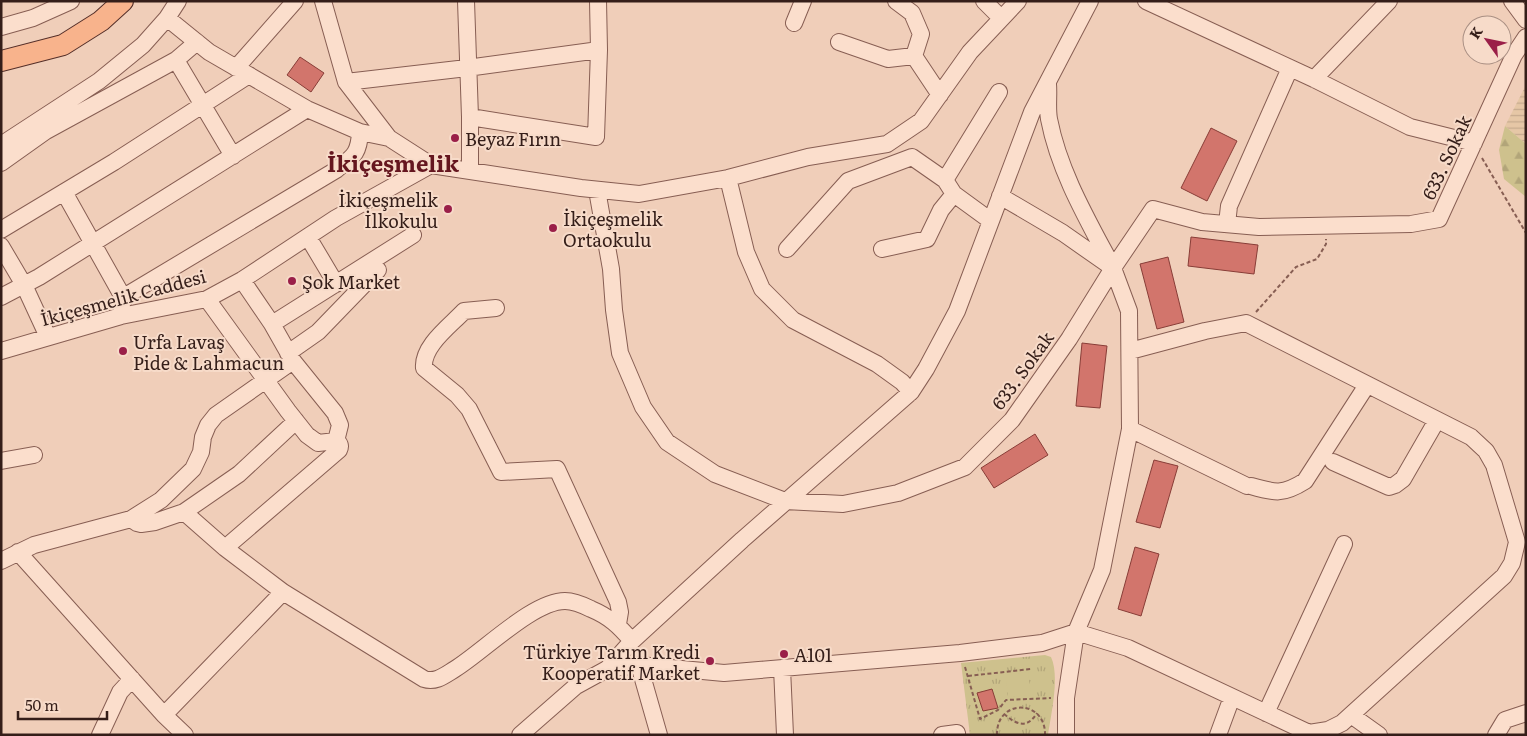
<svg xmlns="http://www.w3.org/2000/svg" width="1527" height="736" font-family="Literata,serif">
<defs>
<pattern id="farmland-rules" width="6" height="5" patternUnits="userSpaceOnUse" patternTransform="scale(1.25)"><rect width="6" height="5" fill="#e6c7a6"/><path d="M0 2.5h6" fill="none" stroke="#c6aa8e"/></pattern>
<pattern id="forest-firs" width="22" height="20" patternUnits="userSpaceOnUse" patternTransform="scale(1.25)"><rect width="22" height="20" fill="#cec18d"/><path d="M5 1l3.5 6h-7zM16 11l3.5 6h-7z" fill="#b2a579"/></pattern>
<pattern id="park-tufts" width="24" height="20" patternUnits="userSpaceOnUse" patternTransform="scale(1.25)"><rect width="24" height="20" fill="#cec18d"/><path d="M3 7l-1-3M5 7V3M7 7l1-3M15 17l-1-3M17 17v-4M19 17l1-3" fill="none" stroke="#b2a579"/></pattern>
</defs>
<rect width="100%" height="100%" fill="#f0ceb9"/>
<path fill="url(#farmland-rules)" d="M1526,85V144L1505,126Z"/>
<path fill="url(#forest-firs)" d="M1505,126L1526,144V197L1504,179L1499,150Z"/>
<path fill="url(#park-tufts)" d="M1045,655L1051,657C1060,676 1051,714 1048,735H970L961,663Z"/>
<path fill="#cec18d" d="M1028,672L1031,695L1008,697L1006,675Z"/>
<path fill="#d2756c" stroke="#883d37" d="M300,57L324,73L311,92L287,75Z
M1211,128L1237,141L1207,201L1181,188Z
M1191,237L1258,245L1254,274L1188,266Z
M1168,257L1184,322L1157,329L1140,264Z
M1082,343L1107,346L1100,408L1076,406Z
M1035,434L1048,455L994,488L981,468Z
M1154,460L1178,466L1160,528L1136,522Z
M1135,547L1159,554L1141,616L1118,609Z
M992,689L998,708L983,711L977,693Z"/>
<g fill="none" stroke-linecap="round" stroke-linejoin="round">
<defs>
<path id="minor" d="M323,1L346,82L389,138L431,165L581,188L639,194L728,178L808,157L887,144L921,121L970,52L1018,1
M466,1L470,117V170
M896,1L912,13L921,34L914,56L940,95
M984,1L1001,18
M1146,1L1314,79L1410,127L1474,143
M1512,1L1526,20
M167,18L209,52L307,109L360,132L389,138
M794,23L803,1
M1,27L33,18L71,1
M839,42L888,59L914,56
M176,60L233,156
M236,68L295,1
M1314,79L1389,1
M346,82L467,68L599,50
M1048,84C1049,95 1047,108 1049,119C1059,171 1087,219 1112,266
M470,117L596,137L599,50L598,1
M1,145L99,81L143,45L167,18L178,1
M1,163L46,131L176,60L197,42
M945,180L999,92
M597,190L611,269L614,310L620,353L643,407L667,442L715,474L785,501L843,504L898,493L965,467L1012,420L1069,339L1113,268L1153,209L1202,222L1259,227L1411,224L1439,219L1514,55L1526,37
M64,192L124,299
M1000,196L1063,233L1113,268L1129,311L1130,429L1102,570L1076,632L1128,648L1309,733L1328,730L1342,723L1504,576L1512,563L1517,542L1494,465L1486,451L1471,437L1246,323L1205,331L1130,351
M1227,224L1229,206L1290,68
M1,230L114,162L249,75
M308,237L336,284
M1,246L24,285L48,337
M787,249L848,181L912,157L945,180L954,194L991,221
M882,249L927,239L941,210L954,194
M242,280L272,324L293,361L335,413L340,425L336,441
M1,297L39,277L307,109
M207,299L288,411L307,435L318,443L336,441C340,443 341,446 339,450L225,548
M496,308L464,311C450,326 422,346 424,368L457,395L469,409L501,472L557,469L618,602L620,612L618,624
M121,316L122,303L127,295L336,170C352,157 359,155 360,132
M272,324L413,235
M1,351L121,316L207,299L242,280L336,218L431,165
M288,353L318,332L378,270
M911,392L926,369L957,311L1032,112L1090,1
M1130,429L1247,486
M1,461L34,455
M1333,462L1389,487L1395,485L1403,479L1437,420
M1251,486C1275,493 1283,495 1305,481L1367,385
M184,512L225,548L283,592L424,679C436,683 445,675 455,669C484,651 533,601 565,601C574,601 583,605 591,609C610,617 619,626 632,641
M131,519L137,523L141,524L155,522L184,512L239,474L296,421
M18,552L164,715L185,735
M1,561L34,545L131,519L161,500L193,469L201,452L203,437L208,425L216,415L293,361
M639,665L659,735
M782,668L785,735
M607,669L632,641L742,540L911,392L902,382L877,364L793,320L762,289L746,252L728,178
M1266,713L1344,544
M164,715L283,592
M1351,715L1379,735
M100,735L120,692L132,679
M520,735L576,686L607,669L639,665L724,673L960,653L1042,643L1076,632L1066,698V735
M942,735L957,733
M1218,735L1232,697
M1496,735L1505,720L1526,713"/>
<path id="major" d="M1,61L63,45L101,21L123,1"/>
</defs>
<use href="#minor" stroke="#875e53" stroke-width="18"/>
<use href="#major" stroke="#542e28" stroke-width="22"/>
<path stroke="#875e53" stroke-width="2" stroke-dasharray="4 2.5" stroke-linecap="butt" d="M1482,158L1526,233
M1256,312L1296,267L1317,259L1326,244V239
M965,667L980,719L998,710L1006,700L1051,698
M968,676L1031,669
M1004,714C1017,725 1027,729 1037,713
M997,735C996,698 1046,699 1045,735"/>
<use href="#minor" stroke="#fbdecc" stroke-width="16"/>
<use href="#major" stroke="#f8b38c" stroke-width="20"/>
</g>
<g fill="#9a1f48" stroke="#f7dbc9" stroke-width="2">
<circle cx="455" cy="138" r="5"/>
<circle cx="448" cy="209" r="5"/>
<circle cx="553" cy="228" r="5"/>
<circle cx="292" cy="281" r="5"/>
<circle cx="123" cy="351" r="5"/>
<circle cx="784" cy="654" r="5"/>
<circle cx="710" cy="661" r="5"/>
</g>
<g text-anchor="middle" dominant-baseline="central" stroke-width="4" stroke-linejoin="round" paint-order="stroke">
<g font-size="18" fill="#351e19" stroke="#f7dbc9" text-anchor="start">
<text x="465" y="138">Beyaz Fırın</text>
<text x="438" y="199" text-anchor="end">İkiçeşmelik<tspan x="438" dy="21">İlkokulu</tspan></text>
<text x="563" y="218">İkiçeşmelik<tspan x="563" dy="21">Ortaokulu</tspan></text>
<text x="302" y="281">Şok Market</text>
<text x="133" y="341">Urfa Lavaş<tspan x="133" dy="21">Pide &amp; Lahmacun</tspan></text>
<text x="700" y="651" text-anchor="end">Türkiye Tarım Kredi<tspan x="700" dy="21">Kooperatif Market</tspan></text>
<text x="794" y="654">A101</text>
</g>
<g font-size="18" fill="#351e19" stroke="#f7dbc9">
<text transform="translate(1446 157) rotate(-65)">633. Sokak</text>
<text transform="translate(123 297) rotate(-15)">İkiçeşmelik Caddesi</text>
<text transform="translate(1022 370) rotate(-54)">633. Sokak</text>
</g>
<g font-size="22" font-weight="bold" fill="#65161f" stroke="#f7dbc9">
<text x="393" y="162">İkiçeşmelik</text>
</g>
</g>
<rect width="1527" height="736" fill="none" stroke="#351e19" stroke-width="5"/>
<g transform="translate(1487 40) rotate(303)"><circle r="24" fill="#f7dbc9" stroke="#a98f83"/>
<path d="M0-4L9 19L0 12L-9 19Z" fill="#9a1f48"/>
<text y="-8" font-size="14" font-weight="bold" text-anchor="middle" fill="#351e19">K</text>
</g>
<path d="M18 711v8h89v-8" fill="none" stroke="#351e19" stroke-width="2.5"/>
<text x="25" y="711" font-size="15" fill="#351e19" stroke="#f7dbc9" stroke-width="4" paint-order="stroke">50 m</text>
</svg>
